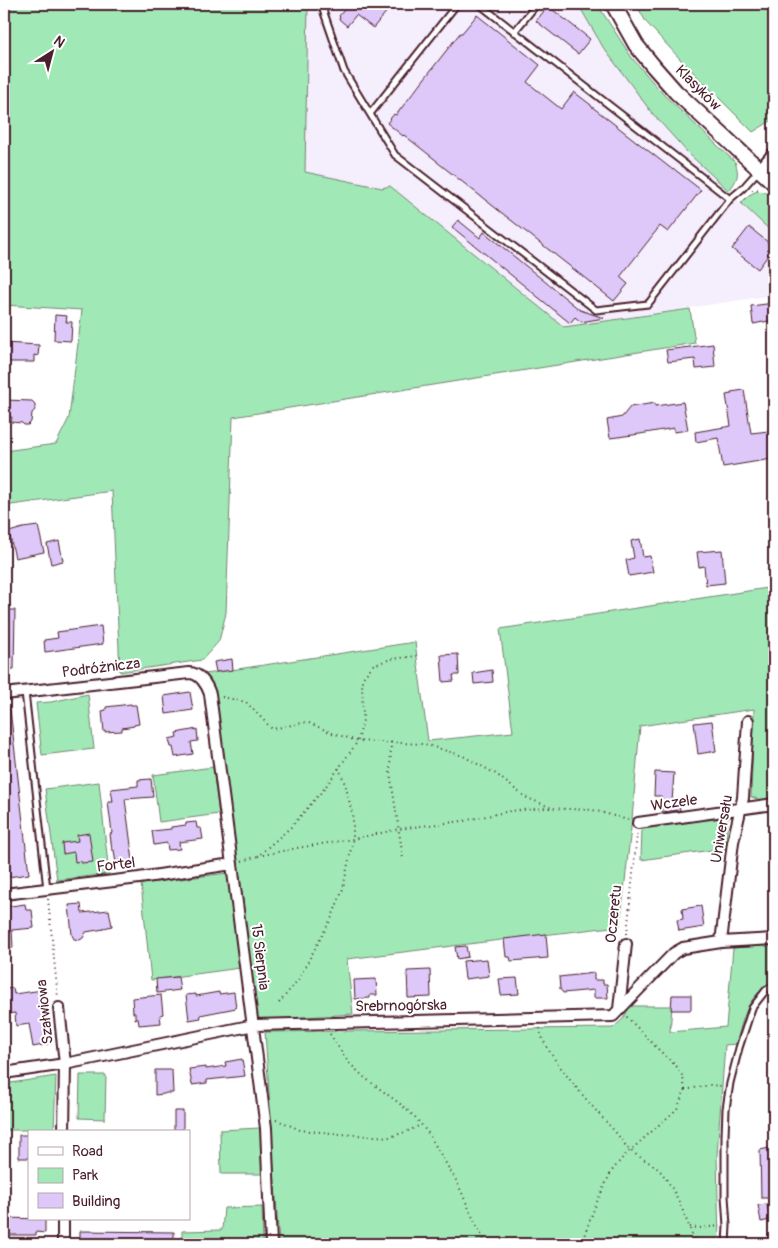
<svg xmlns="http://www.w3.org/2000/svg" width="778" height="1248" font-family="Pangolin,sans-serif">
<rect width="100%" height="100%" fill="#fff"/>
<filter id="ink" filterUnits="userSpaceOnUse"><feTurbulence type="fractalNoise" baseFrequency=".02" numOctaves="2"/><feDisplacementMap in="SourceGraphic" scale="10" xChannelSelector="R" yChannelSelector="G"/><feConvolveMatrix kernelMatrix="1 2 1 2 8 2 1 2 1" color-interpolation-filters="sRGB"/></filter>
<g filter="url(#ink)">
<path fill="#f5eefd" d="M308,4H578L603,47L652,113L688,153L774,234V295L564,327L390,186L382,188L305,172Z"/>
<path fill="#a0e9b7" stroke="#758471" d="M4,4H308L305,172L382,188L390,186L564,327L690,309L695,343L233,417L226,613L219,641L202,660L120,672L112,491L4,506V451L56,444L69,418L82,310L4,305Z
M578,4H597L632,58L664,95L735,162C740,176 737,179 729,191L688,153L652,113L603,47Z
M636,4H774V119L753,132L681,60L646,22Z
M757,191L765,192L774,199V234L741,203L749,195Z
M774,587V798L761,800L751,797L754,709L640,726L632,819L620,926L517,938L347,959L353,1014L257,1020L239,869L213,687L205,674L415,642L428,741L513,732L500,629Z
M88,694L94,749L42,755L36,703L51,702Z
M213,767L219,814L159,822L153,775Z
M99,782L109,874L57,880L45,789Z
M728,814L726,848L641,860L642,827Z
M228,873L240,968L151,980L141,884Z
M774,945V981C769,985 763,988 758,993C745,1006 741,1026 736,1044L725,1045L717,1155L719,1244H279L265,1032L613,1028L623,1019L630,1006H672L670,1032L726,1027L733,948Z
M80,1075H106L105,1119L79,1118Z
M56,1076L54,1130H4V1084Z
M260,1128L262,1174H221L220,1130Z
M262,1207L263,1244H182V1231L222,1230L224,1208Z"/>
<path fill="#ddc8f9" stroke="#4a1f2b" d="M349,4H393L373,28L356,15L347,26L339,19L340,17L339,16Z
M548,6L590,39L578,54L536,21Z
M477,15L540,65L527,82L561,109L574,92L591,105V106L673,170L674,169L701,190L668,232L660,226L620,277L628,284L614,301L437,162V161L404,135L403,136L387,123L394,114L396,115L460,33H462Z
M458,220L480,238L484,232L580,310L604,318L581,322L575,317L570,323L452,227Z
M749,227L774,247L758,269L732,249Z
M774,303V320L753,324L751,306Z
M55,315L67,316L66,322H72L71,341L54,340Z
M4,343L39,345L38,356L34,355V362H4Z
M713,344L715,367L696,369L695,359L668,362L666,350Z
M744,390L751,433L769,431L771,444H770L772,459L723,467L718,438L696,442L695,432L731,426L726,395L731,394V392Z
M4,400L32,401L35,404V410L32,413L31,422L28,425H24L22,423L11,422L12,417H8V414L4,413Z
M683,402L688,430L674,432V428L640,434L610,438L607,420L622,417L630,407L655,403V406Z
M38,526L44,552L15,558L9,532L23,528Z
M640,539L643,557L650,556L653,572L629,576L626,560L634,558L631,541Z
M59,541L63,561L51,564L47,544Z
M722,550L725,583L706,585L704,566L699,567L697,552Z
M4,610H15L14,669H4Z
M101,626L103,644L45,652L44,640L58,638L57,632Z
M458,654L459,675H453L454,681L443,682L441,655Z
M232,659L233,670L216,672L214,662Z
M492,670L493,682L474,684L473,673Z
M190,692L193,710L166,714L164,696Z
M131,704V705H136L139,724L134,725V726L122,728V731L104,732L102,711L106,710V707Z
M4,709H10L29,874L8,877L4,838Z
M712,721L716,751L698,754L694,723Z
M197,729L198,741L191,742L193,754L175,757L173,747H171L169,739L177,737L176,733Z
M655,772L674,773L672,802L679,801L680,810L662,812L661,796H654Z
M151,779L153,797L125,799L133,861L116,864L114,850H112L110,834L112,833L108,802H113L111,789L138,786V780Z
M196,822L197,828H201L203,839L179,842L180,849L168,850L167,843L154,845L152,831L171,829V827L186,825V823Z
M89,833L93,862L81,863V861L75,862L74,852L63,854L62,843L78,841L77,835Z
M25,904L26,910H32L34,928L12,930L13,948L4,949V907Z
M81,904L82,913L109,910L112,926L104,928V929L86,932L83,938L80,940L74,939L72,935L69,905Z
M701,906L704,927L679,931L677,920L683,919L682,909Z
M546,934L548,958L511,961L510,957H506L504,939Z
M466,946L468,957L457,959L455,947Z
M487,959L489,976L465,979L463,961Z
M430,970L431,997L408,998L407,971Z
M594,973V980H603V984H607L608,998H594V990L563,993L560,989L559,977Z
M178,977L180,990L157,993L156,979Z
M517,978L519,994L501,995L499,979Z
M376,979L377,995H370V998L355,999L354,980Z
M13,988L14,994L43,990L46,1008H42L48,1044L33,1047L29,1024L16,1026L15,1013L4,1014V989Z
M219,992V994L234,992L236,1008L200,1015L201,1018L189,1020L186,995L196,994V996Z
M161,995L163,1014L160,1015L161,1023L139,1025L138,1018L135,1019V1013H133L132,998Z
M672,995H691V1010H671Z
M242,1059L245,1076L207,1080V1083L192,1085L189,1069L206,1067V1069L226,1066L225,1062Z
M155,1070H172L173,1093H166L164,1094L155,1095Z
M174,1111H183V1130H174Z
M19,1135H29V1158H19Z
M774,1147V1158H771L772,1198H761L760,1150Z
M767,1204L770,1220L761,1222L758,1205Z
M4,1218L45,1219V1233L36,1232V1235H8V1231H4Z
M80,1231L174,1232V1244H80Z"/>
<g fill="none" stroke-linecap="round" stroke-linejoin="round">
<defs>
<path id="lane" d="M321,4L344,71L370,114
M457,4L370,114L395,155L596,310L648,304L730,199
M479,4L730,199L743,188L759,170
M514,32L537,4
M25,692L47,889
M726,1244L727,1226L725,1196V1136L726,1109L730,1083L739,1048L752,1008L766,990L774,985"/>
<path id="street" d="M759,170L774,153
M4,694L189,673C200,673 207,685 210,694L266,1128L271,1244
M638,823L774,804
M4,894L139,878L232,864
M721,942L733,842L743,798L748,721
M59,1008L65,1064L64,1132
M619,1009L626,944
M4,1073L65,1064L254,1025L613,1016L674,953L683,948L721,942L774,939
M63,1244V1219"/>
<path id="secondary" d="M613,4L636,45L654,67L676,92L774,183"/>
</defs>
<use href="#lane" stroke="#4a1f2b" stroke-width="9"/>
<use href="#street" stroke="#4a1f2b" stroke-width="14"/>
<use href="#secondary" stroke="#4a1f2b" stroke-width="18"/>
<path stroke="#4a1f2b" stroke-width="2" stroke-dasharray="1 4" stroke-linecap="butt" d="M752,190L762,189
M222,697L246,702L272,729L307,722L332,733L358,741L424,744L463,756L496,774L525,797L552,808
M391,742L390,772L403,858
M258,856L297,848L353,839L399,829L421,826L463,821L510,811L546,808L593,810L628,820
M242,861L258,856L291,827L324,789L358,741L363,720L362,679L373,665L391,659L417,656
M48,899L58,998
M627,934L637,834
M279,1003L298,980L332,917L343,889L353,839V817L346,787L339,768
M540,1028C540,1051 601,1116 618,1135C622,1140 625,1146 630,1150C639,1158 653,1163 661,1172C678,1193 686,1220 696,1244
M330,1034L348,1062L365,1078L399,1103L415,1117L428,1133L457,1182L474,1220L486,1244
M685,1090L710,1085L722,1086
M276,1120L285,1123L300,1130L341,1134L390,1137L408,1131L421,1125
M690,1227L699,1228L720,1226
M581,1244L596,1204L611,1172L624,1156L677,1109L685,1090L683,1077L677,1067L657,1048L626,1016"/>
<use href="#lane" stroke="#fff" stroke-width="5"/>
<use href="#street" stroke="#fff" stroke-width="10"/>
<use href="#secondary" stroke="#fff" stroke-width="14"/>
</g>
</g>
<g text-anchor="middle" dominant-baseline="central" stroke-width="4" stroke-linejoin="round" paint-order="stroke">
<g font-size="15" fill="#4a1f2b" stroke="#fff">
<text transform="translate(698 88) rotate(45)">Klasyków</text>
<text transform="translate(101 668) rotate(-7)">Podróżnicza</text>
<text transform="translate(674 803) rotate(-8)">Wczele</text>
<text transform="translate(722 829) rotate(-80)">Uniwersału</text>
<text transform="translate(116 865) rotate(-7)">Fortel</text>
<text transform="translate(614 914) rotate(-84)">Oczeretu</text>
<text transform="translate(260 957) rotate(83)">15 Sierpnia</text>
<text transform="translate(401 1006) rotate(-1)">Srebrnogórska</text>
<text transform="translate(45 1012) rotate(-96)">Szałwiowa</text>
</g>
</g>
<rect width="778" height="1248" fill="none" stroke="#fff" stroke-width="20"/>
<rect x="10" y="10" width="758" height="1228" fill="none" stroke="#4a1f2b" stroke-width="2" filter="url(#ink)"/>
<rect x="28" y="1130" width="162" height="90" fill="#ffffff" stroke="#b7a5aa"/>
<rect x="38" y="1147" width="25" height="8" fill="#ffffff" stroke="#b7a5aa"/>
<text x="72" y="1156" font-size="15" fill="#4a1f2b">Road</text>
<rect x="38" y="1168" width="25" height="15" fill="#a0e9b7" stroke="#b7a5aa"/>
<text x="72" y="1180" font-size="15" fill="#4a1f2b">Park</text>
<rect x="38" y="1193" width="25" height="15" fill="#ddc8f9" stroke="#b7a5aa"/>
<text x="72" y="1206" font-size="15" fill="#4a1f2b">Building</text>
<g transform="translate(52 52) rotate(36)" stroke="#ffffff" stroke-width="4" paint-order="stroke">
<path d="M0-4L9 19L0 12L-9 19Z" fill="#4a1f2b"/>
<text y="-8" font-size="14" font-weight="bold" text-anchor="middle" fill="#4a1f2b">N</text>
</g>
</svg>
